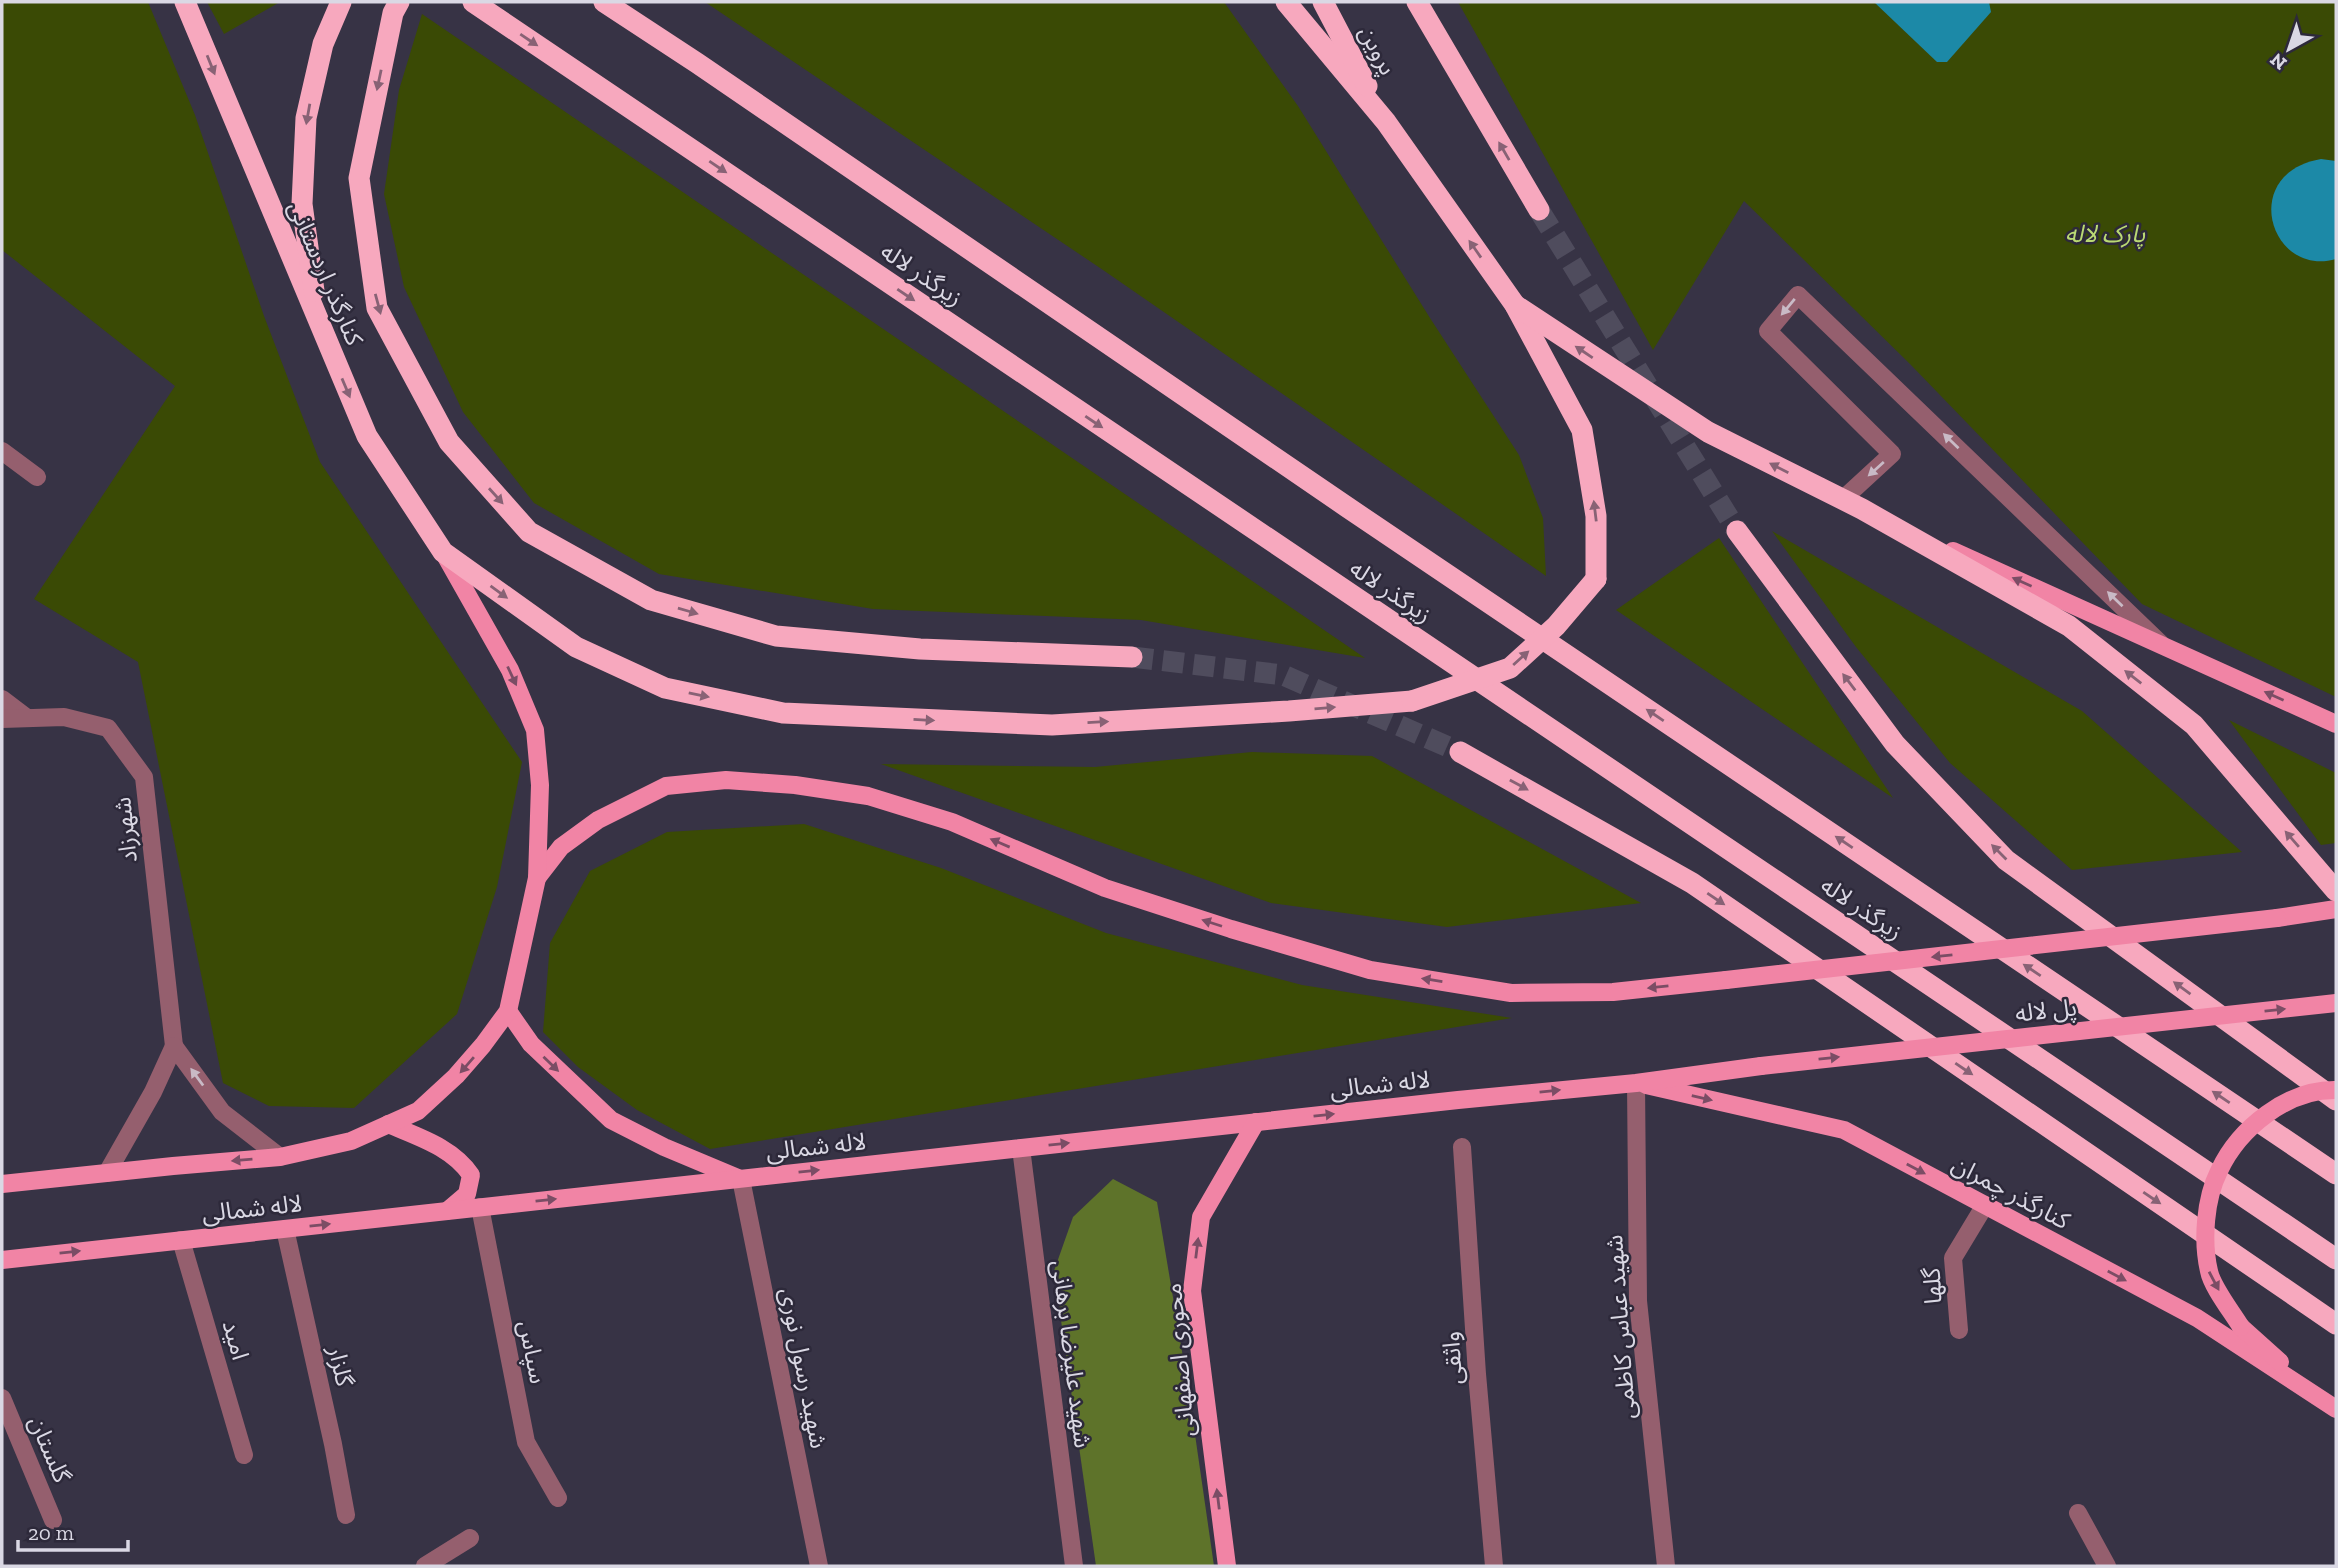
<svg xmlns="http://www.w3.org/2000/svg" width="2338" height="1568" font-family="'Zilla Slab','Noto Sans Arabic',serif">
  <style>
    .green { fill: #3a4a05 }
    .forest { fill: #5e732a }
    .water { fill: #1c89a7 }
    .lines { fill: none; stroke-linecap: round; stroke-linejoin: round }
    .highway-tunnel { stroke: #4f4c5d; stroke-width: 21; stroke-dasharray: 21 10; stroke-linecap: butt }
    .minor { stroke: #955f6e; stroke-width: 18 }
    .major { stroke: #f184a5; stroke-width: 18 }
    .highway { stroke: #f7a8be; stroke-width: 21 }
    .major-bridge { stroke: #f184a5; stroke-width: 18 }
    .highway-bridge { stroke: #f7a8be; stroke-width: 21 }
    .oneway { fill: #886275 }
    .oneway2 { fill: #c9bac6 }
    .oneway3 { fill: #7b4d65 }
    .labels { text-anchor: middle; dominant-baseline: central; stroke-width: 5; stroke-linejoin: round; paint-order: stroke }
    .street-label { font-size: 24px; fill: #dad8e4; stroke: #2d293a }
    .park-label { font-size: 24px; font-style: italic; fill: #bad974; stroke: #2d293a }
  </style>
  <rect width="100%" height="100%" fill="#373345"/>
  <!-- green -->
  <g class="green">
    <path d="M2 2H148L195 115 264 316 320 462 522 762 497 887 457 1014 354 1108 269 1106 223 1083 138 662 34 599 175 386 2 250Z"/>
    <path d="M207 2H280L224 34Z"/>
    <path d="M705 2H1224L1298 106 1430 318 1519 455 1543 518 1546 576 1103 270Z"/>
    <path d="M1458 2H2336V697L2142 604 1910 364 1744 201 1653 350Z"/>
    <path d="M422 14 1365 658 1141 620 873 609 659 574 534 503 463 412 404 287 384 194 399 90Z"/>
    <path d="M1772 531 2082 711 2242 852 2072 870 1950 763 1856 647Z"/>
    <path d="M1719 538 1893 798 1616 610Z"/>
    <path d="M2229 720 2336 773V843L2321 845Z"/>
    <path d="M1252 752 1372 756 1641 903 1447 927 1271 903 881 764 1095 767Z"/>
    <path d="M804 824 941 868 1106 933 1302 985 1512 1018 710 1149 637 1110 578 1067 543 1032 550 943 590 871 667 832Z"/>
  </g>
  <!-- forest -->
  <path class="forest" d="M1113 1179 1157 1202 1189 1393 1214 1566H1096L1054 1271 1073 1217Z"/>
  <!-- water -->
  <g class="water">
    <path d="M1874 2H1989L1991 12 1947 62H1937Z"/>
    <path d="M2321 159 2336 161V259C2270 278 2238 173 2321 159Z"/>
  </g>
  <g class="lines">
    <!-- highway-tunnel -->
    <g class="highway-tunnel">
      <path d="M1539 210 1737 531"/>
      <path d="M1132 657 1283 675 1460 752"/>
    </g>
    <!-- minor -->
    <g class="minor">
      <path d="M2 451 37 477"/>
      <path d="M1842 500 1892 454 1768 331 1798 295 2161 644"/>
      <path d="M2 699 27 718"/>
      <path d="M2 719 64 717 108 728 144 777 174 1046"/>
      <path d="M1636 1083 1638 1301 1666 1566"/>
      <path d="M1462 1147 1477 1374 1494 1566"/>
      <path d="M1021 1148 1074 1566"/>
      <path d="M107 1173 153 1092 174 1046 222 1112 280 1157"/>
      <path d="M741 1179 819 1566"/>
      <path d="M480 1207 526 1442 558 1498"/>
      <path d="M285 1229 333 1444 346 1515"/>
      <path d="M181 1240 244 1455"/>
      <path d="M1959 1330 1953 1258 1985 1205"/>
      <path d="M2 1398 53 1520"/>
      <path d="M2078 1513 2107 1566"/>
      <path d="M425 1566 470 1538"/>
    </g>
    <!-- major -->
    <g class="major">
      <path d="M1953 551 2336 724"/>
      <path d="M537 878 561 847 598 820 666 786 726 780 795 785 868 796 952 822 1105 888 1231 929 1370 970 1511 993 1613 992 1726 980"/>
      <path d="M2277 918 2336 909"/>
      <path d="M508 1011 531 1044 611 1120 664 1147 738 1178"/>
      <path d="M1646 1085 1844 1130 2197 1318 2336 1409"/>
      <path d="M388 1124C418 1137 452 1147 471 1175L467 1194 447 1211"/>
      <path d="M2 1184 173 1166 280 1157 351 1141 418 1111 456 1076 483 1045 508 1011 537 878 540 785 535 730 510 670 445 555"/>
      <path d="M2 1260 1458 1100 1636 1083 1761 1066"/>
      <path d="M2241 1327 2280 1362"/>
      <path d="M1227 1566 1192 1291 1201 1217 1256 1122"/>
    </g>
    <!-- highway -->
    <g class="highway">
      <path d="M185 2 367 436 443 552 576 647 665 688 783 713 1052 725 1289 711 1412 701"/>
      <path d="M399 2 393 13 359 178 377 308 449 442 529 532 651 600 776 636 920 649 1132 657"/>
      <path d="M473 2 2336 1259"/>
      <path d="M604 2 697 63 1347 507 2336 1174"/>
      <path d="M1286 2 1386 122 1515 305 1582 430 1596 516V579"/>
      <path d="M1323 2 1367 86"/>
      <path d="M1417 2 1539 210"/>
      <path d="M314 291 302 204 306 118 323 44 341 2"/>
      <path d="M1515 305 1708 432 1862 509 2069 626 2194 725 2336 891"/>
      <path d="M1737 531 1895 744 2006 860 2336 1100"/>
      <path d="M1460 752 1692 883 2336 1324"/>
    </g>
    <!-- major-bridge -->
    <g class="major-bridge">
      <path d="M1726 980 2277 918"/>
      <path d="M1761 1066 2336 1003"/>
      <path d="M2241 1327C2232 1312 2212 1287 2209 1271 2202 1241 2205 1199 2219 1171 2239 1128 2288 1089 2336 1090"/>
    </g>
    <!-- highway-bridge -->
    <path class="highway-bridge" d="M1412 701 1510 668 1556 626 1596 579"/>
  </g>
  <!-- one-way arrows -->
  <defs><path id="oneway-solid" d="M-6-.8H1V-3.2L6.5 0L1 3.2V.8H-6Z" transform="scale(1.75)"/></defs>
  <g class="oneway">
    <use href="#oneway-solid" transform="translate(529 40) rotate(34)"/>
    <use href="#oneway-solid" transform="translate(211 65) rotate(68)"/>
    <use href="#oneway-solid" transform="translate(379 80) rotate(102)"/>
    <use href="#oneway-solid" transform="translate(308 114) rotate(100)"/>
    <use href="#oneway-solid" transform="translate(1504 151) rotate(-120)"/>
    <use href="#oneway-solid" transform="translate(718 167) rotate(34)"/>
    <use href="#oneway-solid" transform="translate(1475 249) rotate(-125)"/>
    <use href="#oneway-solid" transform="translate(906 295) rotate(34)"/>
    <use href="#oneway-solid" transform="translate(378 304) rotate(75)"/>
    <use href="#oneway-solid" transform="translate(1584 352) rotate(-146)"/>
    <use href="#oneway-solid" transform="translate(346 388) rotate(67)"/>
    <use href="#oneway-solid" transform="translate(1094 422) rotate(34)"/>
    <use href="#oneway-solid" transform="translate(1779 468) rotate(-153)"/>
    <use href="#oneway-solid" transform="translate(496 496) rotate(48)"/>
    <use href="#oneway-solid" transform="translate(1595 511) rotate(-97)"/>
    <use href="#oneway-solid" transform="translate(499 592) rotate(36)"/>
    <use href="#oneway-solid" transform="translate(688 611) rotate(16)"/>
    <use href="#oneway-solid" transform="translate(1521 658) rotate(-42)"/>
    <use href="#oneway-solid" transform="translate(2133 677) rotate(-142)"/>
    <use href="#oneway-solid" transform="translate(1849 682) rotate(-127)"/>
    <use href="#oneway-solid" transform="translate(699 695) rotate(12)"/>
    <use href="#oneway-solid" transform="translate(1325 708) rotate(-5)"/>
    <use href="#oneway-solid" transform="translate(1655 715) rotate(-146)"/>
    <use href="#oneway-solid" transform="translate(924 720) rotate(3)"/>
    <use href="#oneway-solid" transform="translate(1098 722) rotate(-3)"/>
    <use href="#oneway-solid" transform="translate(1519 785) rotate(29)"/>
    <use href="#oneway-solid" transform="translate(2292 839) rotate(-131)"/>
    <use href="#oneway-solid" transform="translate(1844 842) rotate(-146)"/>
    <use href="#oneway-solid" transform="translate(1999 852) rotate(-135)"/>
    <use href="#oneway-solid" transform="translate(1716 899) rotate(34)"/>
    <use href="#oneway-solid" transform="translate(2032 970) rotate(-146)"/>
    <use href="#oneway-solid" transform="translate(2182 988) rotate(-144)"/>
    <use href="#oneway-solid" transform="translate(1964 1069) rotate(34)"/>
    <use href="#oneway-solid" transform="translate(2221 1097) rotate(-146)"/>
    <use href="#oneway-solid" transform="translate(2152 1198) rotate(34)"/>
  </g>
  <g class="oneway2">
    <use href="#oneway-solid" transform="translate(1788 307) rotate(130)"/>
    <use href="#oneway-solid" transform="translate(1951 441) rotate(-136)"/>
    <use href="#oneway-solid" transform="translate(1876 469) rotate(138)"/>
    <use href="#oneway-solid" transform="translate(2115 599) rotate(-136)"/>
    <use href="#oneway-solid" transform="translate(197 1077) rotate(-126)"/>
  </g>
  <g class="oneway3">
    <use href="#oneway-solid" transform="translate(2022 582) rotate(-156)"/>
    <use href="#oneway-solid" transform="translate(512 676) rotate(65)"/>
    <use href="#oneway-solid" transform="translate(2274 696) rotate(-156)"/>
    <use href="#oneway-solid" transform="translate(1000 843) rotate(-157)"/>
    <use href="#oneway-solid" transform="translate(1212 923) rotate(-162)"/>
    <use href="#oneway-solid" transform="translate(1942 956) rotate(174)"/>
    <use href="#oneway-solid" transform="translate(1432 980) rotate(-171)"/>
    <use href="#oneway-solid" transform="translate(1658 987) rotate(174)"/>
    <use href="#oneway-solid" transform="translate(2275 1010) rotate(-6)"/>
    <use href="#oneway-solid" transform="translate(1829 1058) rotate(-6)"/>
    <use href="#oneway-solid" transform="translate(551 1064) rotate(44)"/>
    <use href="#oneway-solid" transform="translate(467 1065) rotate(131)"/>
    <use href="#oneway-solid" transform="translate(1550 1091) rotate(-6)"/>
    <use href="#oneway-solid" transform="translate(1702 1098) rotate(13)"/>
    <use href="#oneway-solid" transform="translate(1324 1115) rotate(-6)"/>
    <use href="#oneway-solid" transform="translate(1059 1144) rotate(-6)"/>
    <use href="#oneway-solid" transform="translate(242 1160) rotate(175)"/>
    <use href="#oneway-solid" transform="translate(1916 1169) rotate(28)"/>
    <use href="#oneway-solid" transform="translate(809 1171) rotate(-6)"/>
    <use href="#oneway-solid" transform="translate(546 1200) rotate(-6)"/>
    <use href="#oneway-solid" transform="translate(320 1225) rotate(-6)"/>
    <use href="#oneway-solid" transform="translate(1197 1248) rotate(-83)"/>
    <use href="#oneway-solid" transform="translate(70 1252) rotate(-6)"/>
    <use href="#oneway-solid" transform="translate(2117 1276) rotate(28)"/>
    <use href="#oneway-solid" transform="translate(2214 1281) rotate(62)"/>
    <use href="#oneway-solid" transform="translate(1218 1499) rotate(-97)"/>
  </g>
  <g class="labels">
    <!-- street labels -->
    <g class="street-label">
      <text transform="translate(1378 50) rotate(62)">پروین</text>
      <text transform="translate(326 273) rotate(67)">کنارگذر اردستانی</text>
      <text transform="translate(922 274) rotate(34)">زیرگذر لاله</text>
      <text transform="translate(1391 591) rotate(34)">زیرگذر لاله</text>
      <text transform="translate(125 830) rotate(-96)">شهرزاد</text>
      <text transform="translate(1862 908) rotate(34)">زیرگذر لاله</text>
      <text transform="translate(2046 1010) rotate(-6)">پل لاله</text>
      <text transform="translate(1380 1084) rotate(-6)">لاله شمالی</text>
      <text transform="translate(816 1146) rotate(-6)">لاله شمالی</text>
      <text transform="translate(2011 1192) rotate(28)">کنارگذر چمران</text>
      <text transform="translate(252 1208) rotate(-6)">لاله شمالی</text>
      <text transform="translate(1932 1286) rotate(-93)">گلها</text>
      <text transform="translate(1620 1327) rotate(-94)">شهید عباس کاظمی</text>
      <text transform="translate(236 1340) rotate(74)">امید</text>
      <text transform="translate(533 1352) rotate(79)">سپاس</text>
      <text transform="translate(1072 1354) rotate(83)">شهید علیرضا برهانی</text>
      <text transform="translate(1452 1358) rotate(-94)">واثقی</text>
      <text transform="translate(1179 1360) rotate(-95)">محوری اصفهانی</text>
      <text transform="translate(341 1366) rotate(77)">گلزار</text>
      <text transform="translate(804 1368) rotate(79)">شهید رسول نوری</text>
      <text transform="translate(50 1449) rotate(67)">گلستان</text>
    </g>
    <!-- park labels -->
    <g class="park-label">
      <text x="2105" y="233">پارک لاله</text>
    </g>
  </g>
  <!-- border -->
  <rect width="2338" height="1568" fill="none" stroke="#dad8e4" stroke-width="7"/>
  <!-- north arrow -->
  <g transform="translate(2289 49) rotate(220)" stroke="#2d293a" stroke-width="5" paint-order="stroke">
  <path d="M0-5L12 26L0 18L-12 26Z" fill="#dad8e4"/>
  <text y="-10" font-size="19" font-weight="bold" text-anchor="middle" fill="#dad8e4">N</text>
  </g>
  <!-- scale -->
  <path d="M18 1540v10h110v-10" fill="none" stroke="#dad8e4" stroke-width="3.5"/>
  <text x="28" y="1540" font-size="21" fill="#dad8e4" stroke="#2d293a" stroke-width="5" paint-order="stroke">20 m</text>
</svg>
